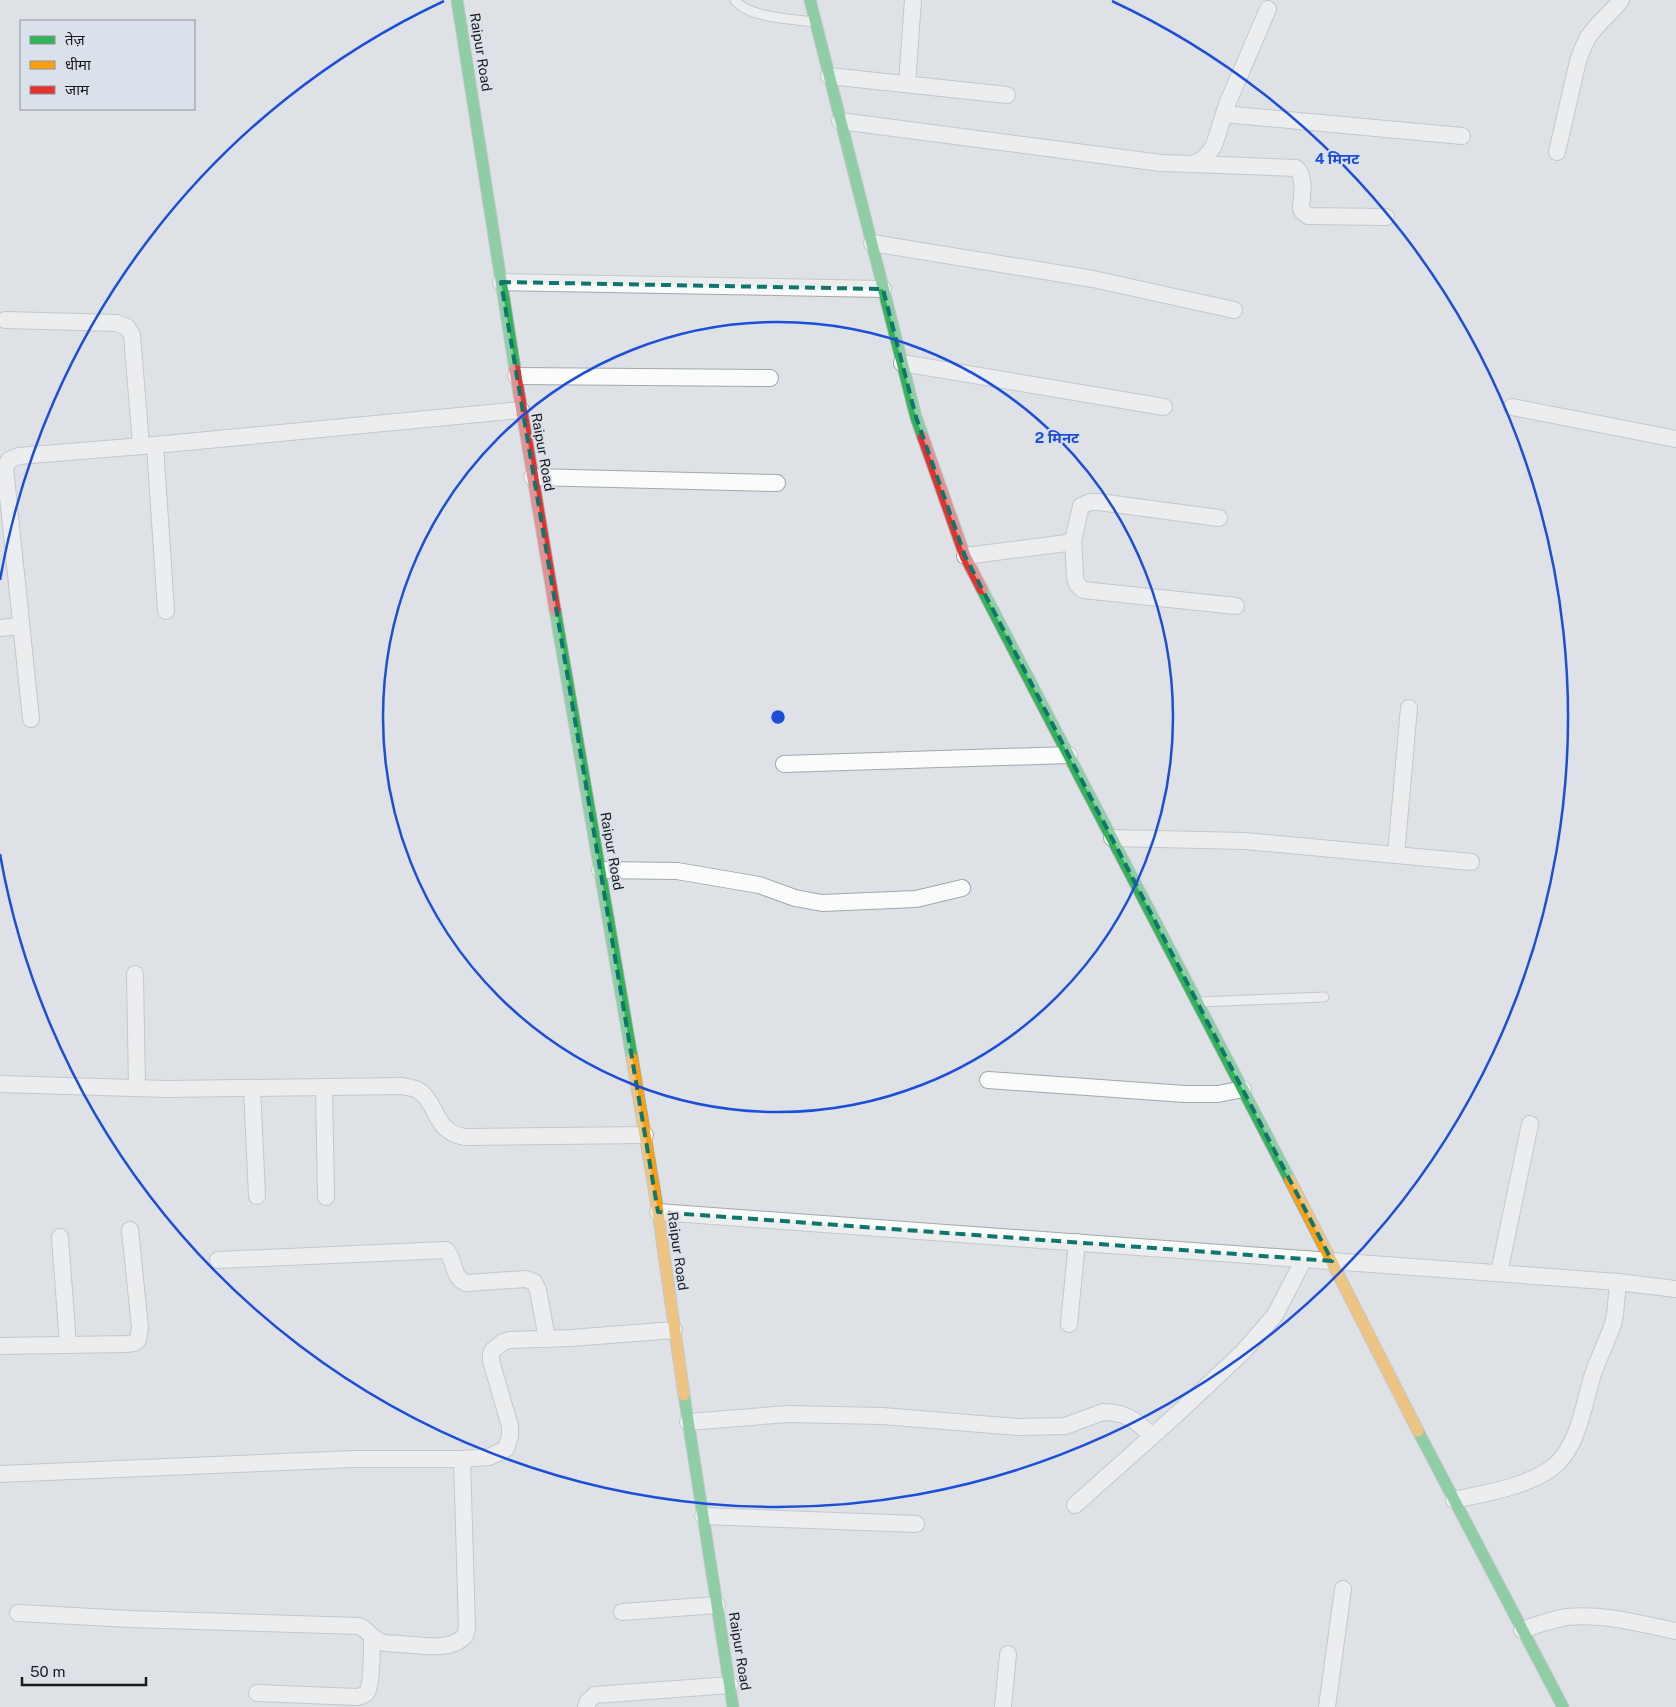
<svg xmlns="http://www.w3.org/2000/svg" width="1676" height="1707" font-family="'Public Sans','Noto Sans Devanagari',sans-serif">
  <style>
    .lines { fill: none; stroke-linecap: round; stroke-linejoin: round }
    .lane-casing { stroke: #a4a7aa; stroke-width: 11 }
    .street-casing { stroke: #a4a7aa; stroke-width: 18 }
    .fast-casing { stroke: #a4a7aa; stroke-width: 13 }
    .slow-casing { stroke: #a4a7aa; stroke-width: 13 }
    .jam-casing { stroke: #a4a7aa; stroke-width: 13 }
    .lane { stroke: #fafbfb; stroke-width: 9 }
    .street { stroke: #fafbfb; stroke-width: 16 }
    .fast { stroke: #30b455; stroke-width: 11 }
    .slow { stroke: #ff9f0a; stroke-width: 11 }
    .jam { stroke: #e5322d; stroke-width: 11 }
    .marked { fill: none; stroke: #0f766e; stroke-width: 4; stroke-dasharray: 10 6; stroke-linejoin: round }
    .ring { fill: none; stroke: #1d4ed8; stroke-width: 2.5 }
    .labels { text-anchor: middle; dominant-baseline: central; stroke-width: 4; stroke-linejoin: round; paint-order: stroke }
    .street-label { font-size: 14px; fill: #181a1d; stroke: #dbe1ea }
    .centre { fill: #1d4ed8; stroke: #dbe1ea; stroke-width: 2.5 }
    .ring-label { font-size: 15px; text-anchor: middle; font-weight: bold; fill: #1d4ed8; stroke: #dbe1ea; stroke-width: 4; stroke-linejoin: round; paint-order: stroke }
  </style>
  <rect width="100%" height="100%" fill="#dee2e6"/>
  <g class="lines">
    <!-- lane casing -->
    <g class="lane-casing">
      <g id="lane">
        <path d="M735 0C748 18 793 19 814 22"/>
        <path d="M1201 1002 1324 997"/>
      </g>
    </g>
    <!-- street casing -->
    <g class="street-casing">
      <g id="street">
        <path d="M829 76 1007 95"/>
        <path d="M907 84 913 0"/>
        <path d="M1224 114 1462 136"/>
        <path d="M840 121 1161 163 1192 164 1202 160 1209 153 1214 145 1228 102 1268 9"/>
        <path d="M1557 152 1578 61C1581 53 1584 43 1589 36 1598 23 1611 13 1621 0"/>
        <path d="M1192 164 1296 168C1306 176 1302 195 1301 207L1302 211 1308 216 1386 217"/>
        <path d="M872 243 1093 279 1234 310"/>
        <path d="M501 282 883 289"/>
        <path d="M5 320 117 323 127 327 132 335 141 445"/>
        <path d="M902 363 1164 407"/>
        <path d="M516 376 770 378"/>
        <path d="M1512 407 1676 439"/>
        <path d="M155 445 166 611"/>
        <path d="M532 477 777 483"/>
        <path d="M1073 538 1075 578 1077 584 1083 590 1236 606"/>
        <path d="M965 556 1067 543 1072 540 1074 536 1081 506 1090 502H1099L1219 518"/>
        <path d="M0 628 21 626"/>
        <path d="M31 719 5 468 9 460 19 456 155 445 521 410"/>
        <path d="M784 764 1069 755"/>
        <path d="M1112 838 1245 841 1471 862"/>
        <path d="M1396 855 1409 708"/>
        <path d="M600 870 677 871 759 885 795 898 822 903 916 899 962 888"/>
        <path d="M135 974 137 1088"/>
        <path d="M988 1080 1185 1094H1218L1243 1089"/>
        <path d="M0 1084 167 1089 402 1086C407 1087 414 1088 418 1090 439 1104 433 1132 465 1137L645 1135"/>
        <path d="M324 1087 326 1197"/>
        <path d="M252 1088 257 1196"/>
        <path d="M658 1212 1618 1282 1676 1289"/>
        <path d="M60 1237 68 1345"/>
        <path d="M218 1260 446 1250C456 1260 451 1277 466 1283L526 1279 534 1282 538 1290 547 1339"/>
        <path d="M1499 1273 1530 1124"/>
        <path d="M1069 1324 1077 1242"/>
        <path d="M0 1346 127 1344 134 1343 138 1340 140 1328 130 1230"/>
        <path d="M688 1422 788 1414 882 1416 1019 1427 1065 1426 1103 1412C1127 1412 1136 1421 1152 1436"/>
        <path d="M0 1474 354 1459H462L489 1457 506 1449 510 1436V1426L491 1361V1354L493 1350 503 1342 509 1340 571 1338 674 1330"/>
        <path d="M1454 1500C1486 1493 1521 1488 1549 1470 1579 1450 1583 1405 1593 1374 1599 1357 1607 1341 1613 1324L1615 1315 1618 1282"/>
        <path d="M1075 1505 1177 1414 1243 1352 1275 1315 1304 1259"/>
        <path d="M703 1516 916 1524"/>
        <path d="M622 1612 717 1605"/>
        <path d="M18 1613 130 1619 359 1626C367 1629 372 1639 381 1642 387 1644 394 1643 400 1644 420 1645 450 1652 465 1636L467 1628 462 1459"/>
        <path d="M1522 1630C1537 1625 1552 1619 1567 1617 1604 1613 1640 1624 1676 1631"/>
        <path d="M257 1693 357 1697C361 1696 365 1696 367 1692 372 1685 372 1647 372 1637"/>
        <path d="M586 1707 588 1701 595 1695 730 1685"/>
        <path d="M1003 1707 1008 1654"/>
        <path d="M1327 1707 1343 1589"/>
      </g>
    </g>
    <!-- fast casing -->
    <g class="fast-casing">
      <g id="fast">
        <path d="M457 0 515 370"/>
        <path d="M810 0 916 417 923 437"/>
        <path d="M982 589 1290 1180"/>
        <path d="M555 610 632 1058"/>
        <path d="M684 1395 733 1707"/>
        <path d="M1418 1431 1563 1707"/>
      </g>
    </g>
    <!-- slow casing -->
    <g class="slow-casing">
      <g id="slow">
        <path d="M632 1058 658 1212 684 1395"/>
        <path d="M1290 1180 1418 1431"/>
      </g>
    </g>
    <!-- jam casing -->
    <g class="jam-casing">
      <g id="jam">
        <path d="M515 370 555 610"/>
        <path d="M923 437 965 556 982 589"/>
      </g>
    </g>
    <!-- lane -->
    <use href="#lane" class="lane"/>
    <!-- street -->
    <use href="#street" class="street"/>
    <!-- fast -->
    <use href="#fast" class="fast"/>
    <!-- slow -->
    <use href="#slow" class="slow"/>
    <!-- jam -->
    <use href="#jam" class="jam"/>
  </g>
  <!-- marked area -->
  <path d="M0 0H1676V1707H0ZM501 282 883 289 916 417 965 556 1332 1261 658 1212Z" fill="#dee2e6" fill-opacity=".55" fill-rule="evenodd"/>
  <path class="marked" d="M501 282 883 289 916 417 965 556 1332 1261 658 1212Z"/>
  <!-- distance rings -->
  <g class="ring">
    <circle cx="778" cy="717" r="395"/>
    <path d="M0 580A790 790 0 0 1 444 1M1112 1A790 790 0 1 1 0 854"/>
  </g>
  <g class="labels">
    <!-- street labels -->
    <g class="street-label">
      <text transform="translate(481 52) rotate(81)">Raipur Road</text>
      <text transform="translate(543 452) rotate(80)">Raipur Road</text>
      <text transform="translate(612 851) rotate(80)">Raipur Road</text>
      <text transform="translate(678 1251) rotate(82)">Raipur Road</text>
      <text transform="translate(740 1651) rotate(81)">Raipur Road</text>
    </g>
  </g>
  <circle cx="778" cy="717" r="8" class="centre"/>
  <g class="ring-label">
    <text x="1337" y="164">4 मिनट</text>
    <text x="1057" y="443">2 मिनट</text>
  </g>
  <!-- legend -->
  <rect x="20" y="20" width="175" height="90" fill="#dbe1ea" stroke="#8d9198"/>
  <rect x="30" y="36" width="25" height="8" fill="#30b455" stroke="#8d9198"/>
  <text x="65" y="45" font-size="15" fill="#181a1d">तेज़</text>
  <rect x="30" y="61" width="25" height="8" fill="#ff9f0a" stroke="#8d9198"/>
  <text x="65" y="70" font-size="15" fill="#181a1d">धीमा</text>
  <rect x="30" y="86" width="25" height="8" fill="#e5322d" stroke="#8d9198"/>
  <text x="65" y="95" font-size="15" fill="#181a1d">जाम</text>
  <!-- scale -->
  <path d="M22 1677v8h124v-8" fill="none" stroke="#181a1d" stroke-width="2.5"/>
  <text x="30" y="1677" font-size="15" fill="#181a1d" stroke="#dbe1ea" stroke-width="4" paint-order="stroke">50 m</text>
</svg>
